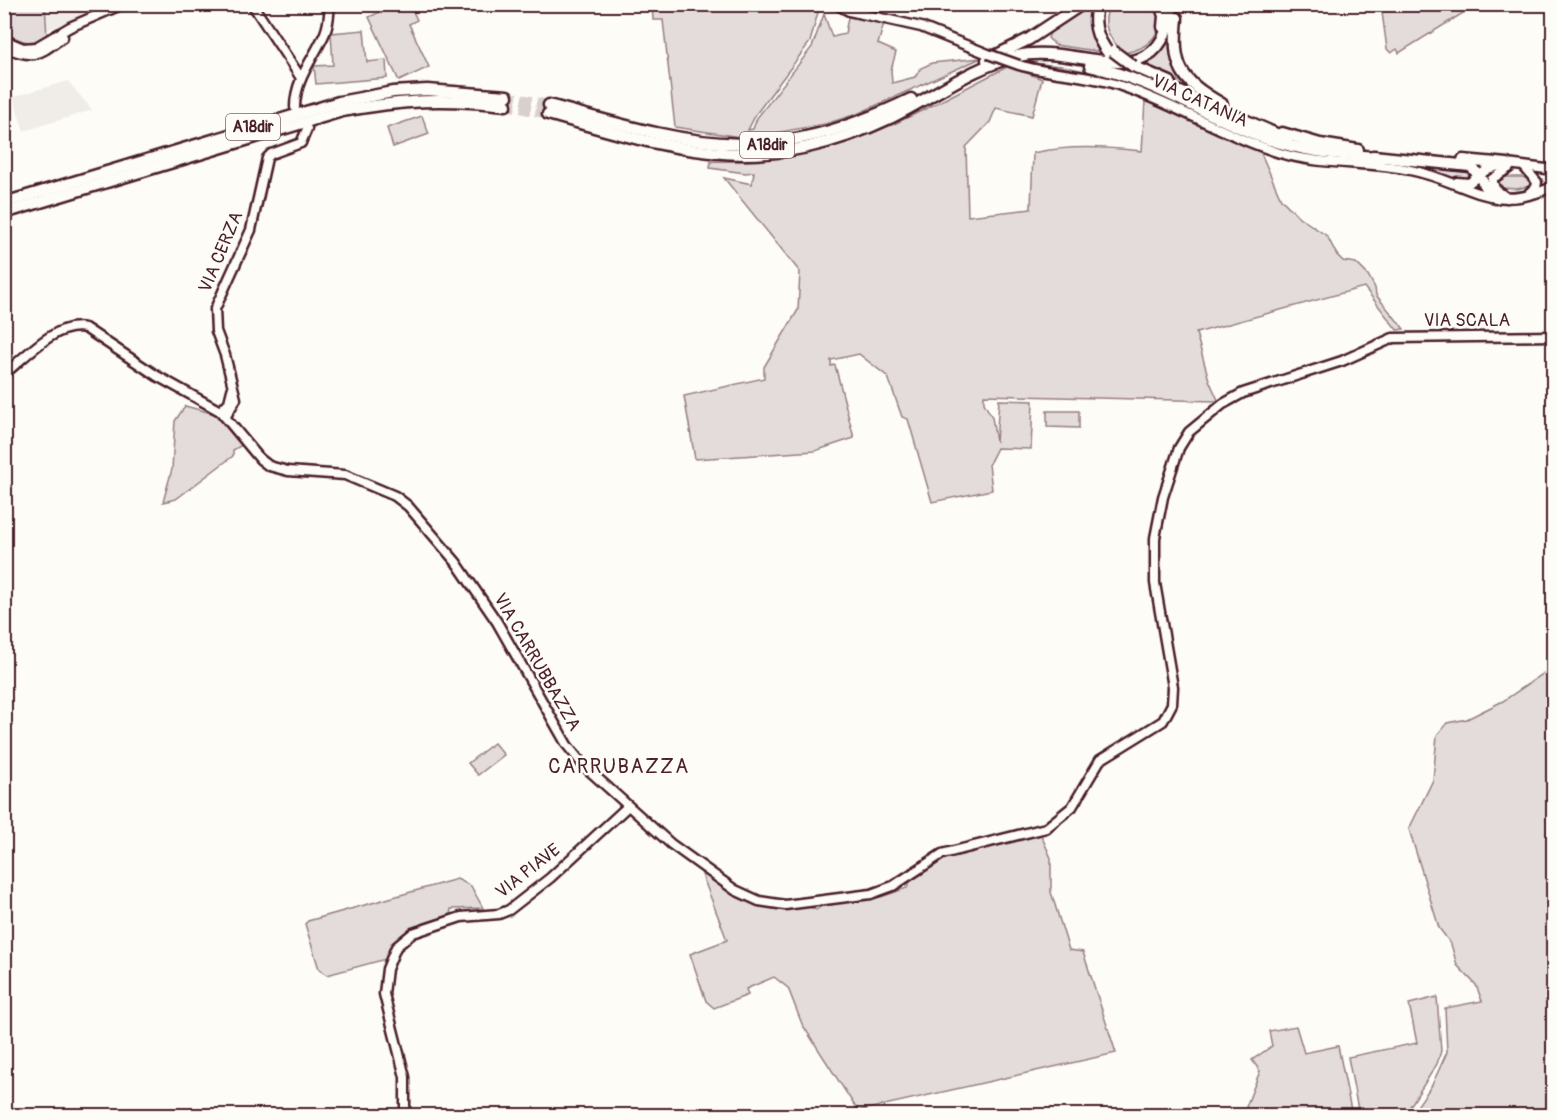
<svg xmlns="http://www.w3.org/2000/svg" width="1558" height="1120" font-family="Pangolin,sans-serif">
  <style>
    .built { fill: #f0ece8 }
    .green { fill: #e3dcda; stroke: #967e82; stroke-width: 1.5 }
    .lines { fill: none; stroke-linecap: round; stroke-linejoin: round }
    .highway-tunnel { stroke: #d9d0ce; stroke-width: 10; stroke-dasharray: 10 5; stroke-linecap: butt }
    .secondary-casing { stroke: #4a1f2b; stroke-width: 13 }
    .highway-casing { stroke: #4a1f2b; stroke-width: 15 }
    .secondary { stroke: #fdfcf7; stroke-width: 8 }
    .highway { stroke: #fdfcf7; stroke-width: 10 }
    .secondary-bridge-casing { stroke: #4a1f2b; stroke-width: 13; stroke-linecap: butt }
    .highway-bridge-casing { stroke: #4a1f2b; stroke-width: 15; stroke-linecap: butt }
    .secondary-bridge { stroke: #fdfcf7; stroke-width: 8 }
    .highway-bridge { stroke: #fdfcf7; stroke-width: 10 }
    .labels { text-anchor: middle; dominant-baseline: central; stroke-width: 5; stroke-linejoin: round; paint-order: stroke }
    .shield { fill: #fdfcf7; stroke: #806168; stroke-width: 1.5 }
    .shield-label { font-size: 16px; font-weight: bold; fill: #4a1f2b }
    .street-label { font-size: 18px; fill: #4a1f2b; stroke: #fdfcf7 }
    .neighbourhood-label { font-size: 20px; letter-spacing: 1.5px; fill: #4a1f2b; stroke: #fdfcf7 }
  </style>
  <rect width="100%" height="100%" fill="#fdfcf7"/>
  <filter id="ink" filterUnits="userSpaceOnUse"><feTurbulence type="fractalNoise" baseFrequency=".0167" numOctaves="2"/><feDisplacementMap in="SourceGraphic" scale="12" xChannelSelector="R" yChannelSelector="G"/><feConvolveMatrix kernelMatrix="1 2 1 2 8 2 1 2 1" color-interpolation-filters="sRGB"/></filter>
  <g filter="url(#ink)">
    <!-- built -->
    <g class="built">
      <path d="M45 5H101L99 9 92 12 86 8 81 9V16L47 30Z"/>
      <path d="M68 81 92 110 24 131 13 97Z"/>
    </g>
    <!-- green -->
    <g class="green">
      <path d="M1111 4 1156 5C1167 31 1150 49 1124 53 1109 39 1099 23 1111 4Z"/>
      <path d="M5 5H45L47 37C30 46 21 41 5 33Z"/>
      <path d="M395 5H410L417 20 409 24 429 67 399 81 369 17Z"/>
      <path d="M652 5H820L810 42 756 114 748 130 753 129 757 118 812 47 824 14 832 37 845 34 848 17 884 23 878 44 896 52 891 70 892 83 915 77 921 68 932 63 981 58 857 114 825 124 747 138 675 127 663 20H653Z"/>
      <path d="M1089 5H1095L1103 52 1055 45 1048 38 1051 30Z"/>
      <path d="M1381 5V4L1476 5 1399 53 1397 49 1391 53 1387 49Z"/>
      <path d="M1174 28 1187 85 1140 63C1158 58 1168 45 1174 28Z"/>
      <path d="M364 30 367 62 386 60 387 78 316 84 314 66 333 65 331 33Z"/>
      <path d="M1029 63 1061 66 1118 78 1260 139 1466 170 1470 178 1463 182 1410 166 1332 161 1292 153 1261 143 1139 89Z"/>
      <path d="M1009 66 1042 79 1032 116 996 108 990 122 966 147 968 216 1031 209 1033 153C1069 145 1105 147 1142 151L1145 101 1260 151 1281 199 1299 217 1327 236 1337 255 1343 261 1356 263 1368 275 1375 288 1376 295 1404 329 1397 330 1364 287 1196 333 1209 380 1218 400 1216 401 984 395V403L992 417 996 442 999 400 1033 401 1031 449 997 448 989 464 992 490 932 502 908 419 902 417 888 377 859 354 831 360V366L835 365 854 438 815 451 695 459 684 396 764 378V367L798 310 800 272 724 178 752 184 754 172 745 173 710 168 711 161C836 166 903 119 1009 66Z"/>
      <path d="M422 116 429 134 393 147 387 128Z"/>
      <path d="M1504 177H1523L1530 181V186L1517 189 1503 188 1499 182Z"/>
      <path d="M185 406 219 415 242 445 233 450V456L176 499 163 502 172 469 175 421Z"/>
      <path d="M1047 411H1079V428L1047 427Z"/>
      <path d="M1553 667V1115H1411L1432 1085 1447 1052 1445 1008 1482 1001 1476 985 1457 965 1451 944 1439 928 1409 829 1433 780 1437 735 1447 723 1467 719 1503 701Z"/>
      <path d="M494 743 504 755 478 775 468 763Z"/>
      <path d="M1041 835 1051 858V892L1069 950 1083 952 1116 1053 858 1111 802 1024 788 988 774 977 746 989 748 995 714 1008 706 1001 690 954 727 940 701 872C745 904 755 910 810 907L816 910 822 906 881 897 907 888C912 872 931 862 946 857Z"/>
      <path d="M457 879 471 886 483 908 451 909 450 915C420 925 398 926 386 959L327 975 319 969 305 924 308 921Z"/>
      <path d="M1437 997 1441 1051 1437 1064 1409 1108 1398 1115H1359L1348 1057 1417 1043 1409 1004Z"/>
      <path d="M1296 1026 1304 1053 1338 1046 1352 1115H1251L1246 1107 1260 1071 1252 1060 1272 1046 1269 1031Z"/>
    </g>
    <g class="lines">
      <!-- highway-tunnel -->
      <g class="highway-tunnel">
        <path d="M507 96 549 105"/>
        <path d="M506 105 548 114"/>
      </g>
      <!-- secondary casing -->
      <g class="secondary-casing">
        <g id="secondary">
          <path d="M252 4 301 78"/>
          <path d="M836 4 849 11 921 27 988 54"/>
          <path d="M4 40 23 48 36 47 70 27 123 4"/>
          <path d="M4 47C35 60 38 55 63 37"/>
          <path d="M1019 65C1052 75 1088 74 1121 86 1175 104 1225 136 1280 153 1323 166 1367 161 1410 170 1467 181 1491 216 1554 186"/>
          <path d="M295 107C295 79 314 58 325 33 329 24 329 14 330 4"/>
          <path d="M1525 168 1537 182 1536 188 1530 192"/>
          <path d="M1457 182 1469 183 1488 169 1507 164 1554 170"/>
          <path d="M1507 198 1495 189 1492 179 1509 168"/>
          <path d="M4 374C26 357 55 322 85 328L157 376 220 411 260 459 269 466 288 471 345 475 395 496 408 506 456 562 497 622 567 745 584 766 671 844 735 890 759 901 785 905 871 894 893 886 942 854 1046 828 1072 807 1100 760 1163 721 1172 704 1173 687 1155 583V538L1163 497 1179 448 1189 432 1223 404 1243 393 1342 361 1393 338 1554 336"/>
          <path d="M220 411 229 402 232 390"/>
          <path d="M226 416 236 399 225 355 216 331 215 309 251 230 267 158 271 154 301 143 307 129"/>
          <path d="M405 1116V1077L384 994 387 969 396 947 413 933 461 917 499 914 509 910 550 878 627 807"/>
        </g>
      </g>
      <!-- highway casing -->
      <g class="highway-casing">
        <g id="highway">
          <path d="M1098 4C1091 23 1097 39 1109 54"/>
          <path d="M1160 4 1164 16 1163 27"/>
          <path d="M1177 18C1172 67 1180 80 1222 104"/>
          <path d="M987 60 1029 39 1082 4"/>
          <path d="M1090 66C1150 79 1203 114 1259 136 1298 151 1339 155 1380 157"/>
          <path d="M1133 66 1170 82"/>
          <path d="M1162 84 1288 139"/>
          <path d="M549 105C698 146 765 169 911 99"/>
          <path d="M548 114C680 151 760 180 892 117 933 97 973 66 1018 56 1078 42 1162 103 1172 4"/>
          <path d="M1282 133 1320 144 1358 150"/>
          <path d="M1373 156 1470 166C1482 175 1484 189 1496 198"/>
          <path d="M1463 160 1507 164"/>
          <path d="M4 203 339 102 393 92 427 90 507 96"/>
          <path d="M4 213 342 111C404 100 443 98 506 105"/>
        </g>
      </g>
      <!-- secondary -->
      <use href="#secondary" class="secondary"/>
      <!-- highway -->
      <use href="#highway" class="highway"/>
      <!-- secondary-bridge casing -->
      <g class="secondary-bridge-casing">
        <path id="secondary-bridge" d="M988 54 1019 65"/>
      </g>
      <!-- highway-bridge casing -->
      <g class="highway-bridge-casing">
        <path id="highway-bridge" d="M1113 51 1133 66"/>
      </g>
      <!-- secondary-bridge -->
      <use href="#secondary-bridge" class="secondary-bridge"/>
      <!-- highway-bridge -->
      <use href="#highway-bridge" class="highway-bridge"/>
    </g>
  </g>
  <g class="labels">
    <!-- shield labels -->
    <g class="shield">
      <rect x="226" y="114" width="54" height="26" rx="4.5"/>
      <rect x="740" y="132" width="54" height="26" rx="4.5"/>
    </g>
    <g class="shield-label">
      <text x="253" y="127">A18dir</text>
      <text x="767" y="145">A18dir</text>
    </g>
    <!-- street labels -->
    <g class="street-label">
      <text transform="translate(1200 101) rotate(24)">VIA CATANIA</text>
      <text transform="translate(221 252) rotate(-67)">VIA CERZA</text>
      <text x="1467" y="320">VIA SCALA</text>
      <text transform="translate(537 662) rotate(60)">VIA CARRUBBAZZA</text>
      <text transform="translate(528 871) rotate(-38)">VIA PIAVE</text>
    </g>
    <!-- neighbourhood labels -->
    <g class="neighbourhood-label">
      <text x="619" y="766">CARRUBAZZA</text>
    </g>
  </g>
  <!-- margin -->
  <rect width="1558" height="1120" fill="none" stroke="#fdfcf7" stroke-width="24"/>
  <rect x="12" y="12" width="1534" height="1096" fill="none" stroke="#4a1f2b" stroke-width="2" filter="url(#ink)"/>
</svg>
